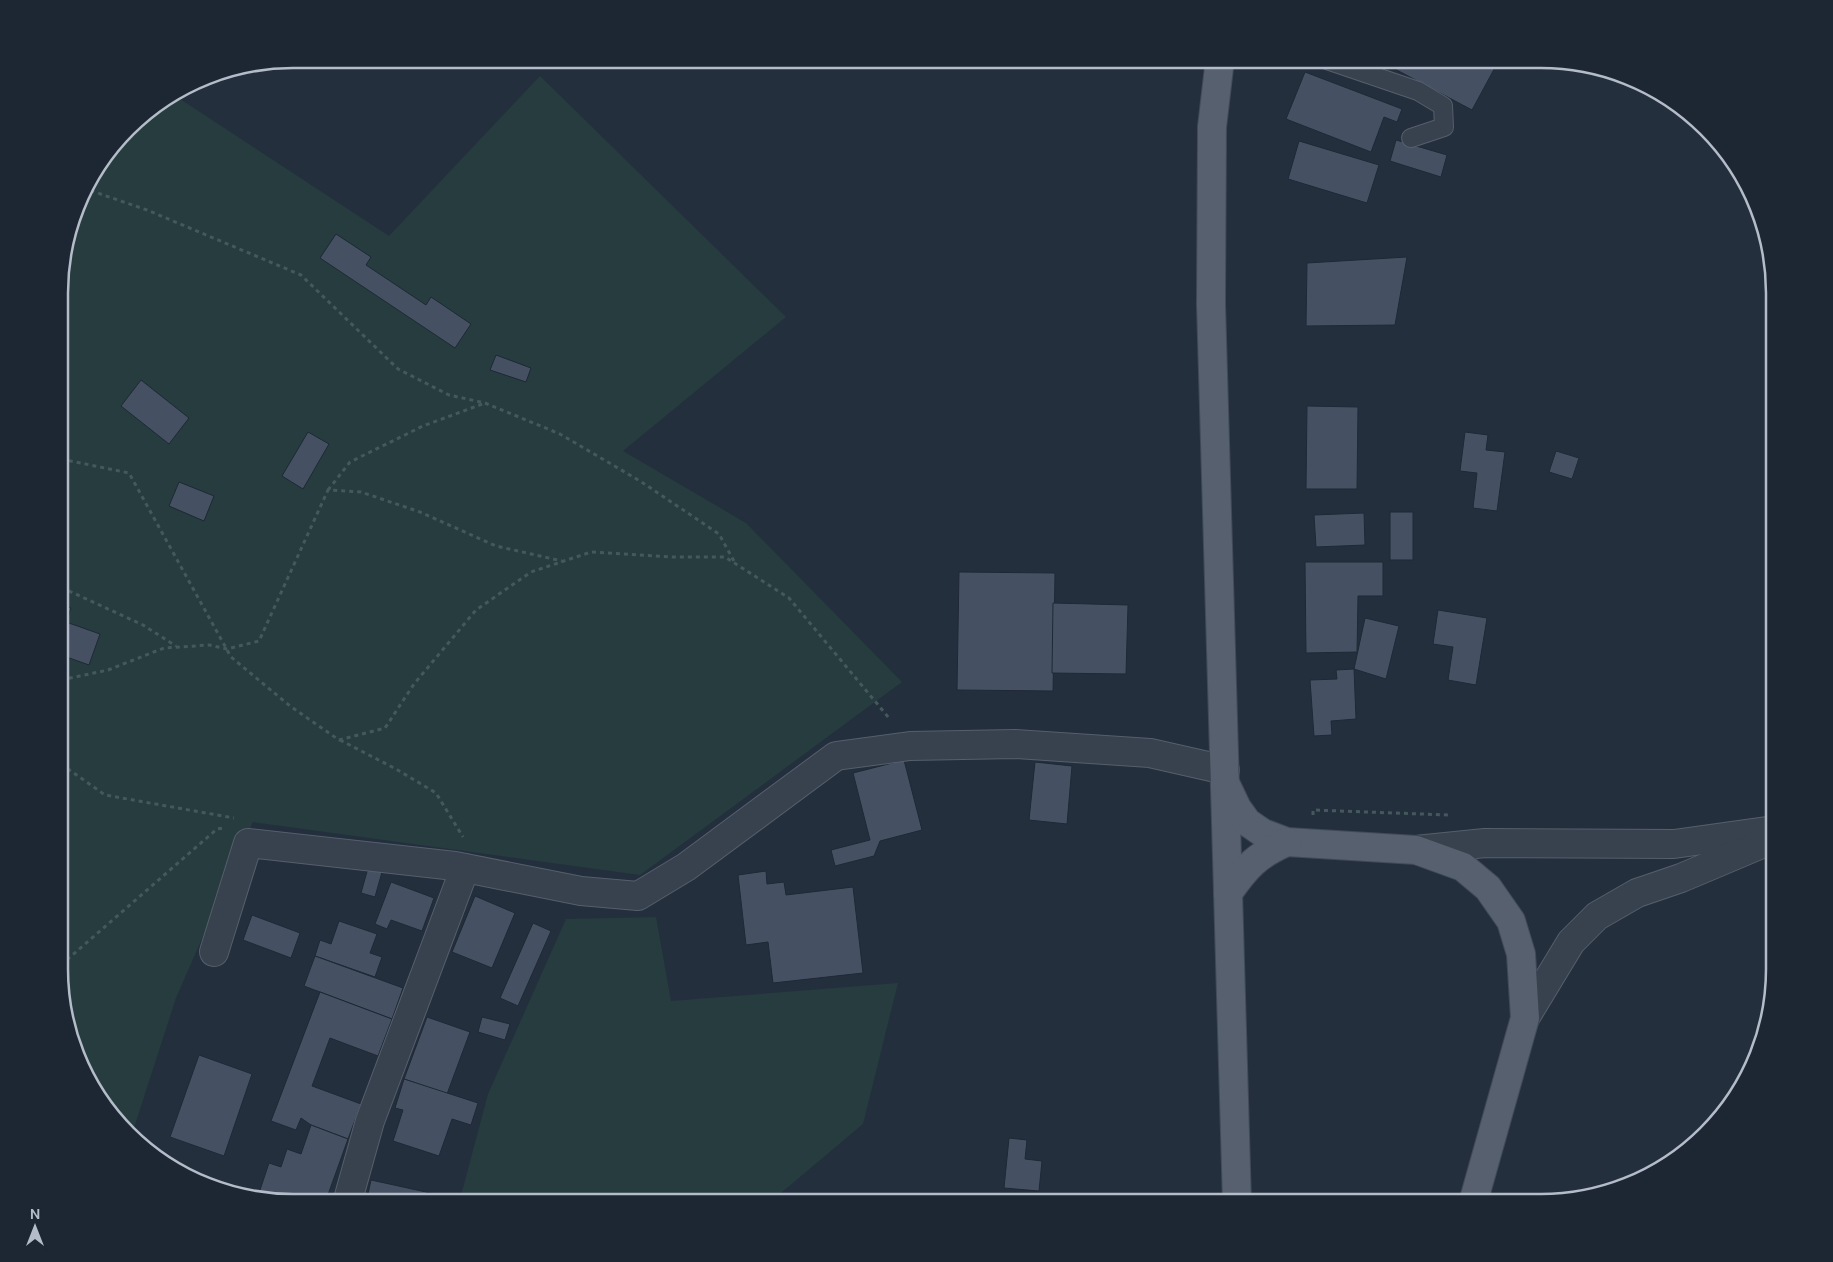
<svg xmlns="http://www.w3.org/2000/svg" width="1833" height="1262" font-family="'DM Sans',sans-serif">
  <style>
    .green { fill: #263c3f }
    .building { fill: #455162; stroke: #1f2835 }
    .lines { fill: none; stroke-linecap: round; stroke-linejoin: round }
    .lane-casing { stroke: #565f6c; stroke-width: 20 }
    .street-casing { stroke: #565f6c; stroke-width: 30 }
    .primary-casing { stroke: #414a57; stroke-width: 30 }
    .path { stroke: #44595c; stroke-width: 3; stroke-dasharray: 4 4; stroke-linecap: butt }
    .lane { stroke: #38414e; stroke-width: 18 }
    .street { stroke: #38414e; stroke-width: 28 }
    .primary { stroke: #56606e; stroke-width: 28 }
    .rim { fill: none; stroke: #b4bcc9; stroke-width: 2.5 }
  </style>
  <rect width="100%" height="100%" fill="#242f3e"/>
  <!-- green -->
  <g class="green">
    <path d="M540 76 786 317 623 451 746 523 902 682 640 875 253 822 176 998 132 1134 90 1086 61 999V263L83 189 138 117 174 95 389 236Z"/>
    <path d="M656 917 671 1001 898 983 863 1124 769 1203H459L488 1094 566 919Z"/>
  </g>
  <!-- building -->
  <g class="building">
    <path d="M1493 59 1498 62 1472 110 1378 60Z"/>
    <path d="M1305 72 1402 109 1397 122 1384 117 1371 152 1286 119Z"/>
    <path d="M1396 140 1447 155 1441 177 1390 161Z"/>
    <path d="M1299 141 1379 165 1367 203 1288 179Z"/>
    <path d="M336 234 371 257 366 265 426 305 431 297 471 324 455 348 320 258Z"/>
    <path d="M1407 257 1395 325 1306 326 1307 263Z"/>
    <path d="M496 355 531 368 526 382 490 370Z"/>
    <path d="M141 380 189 418 169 444 121 406Z"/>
    <path d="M1307 406 1358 407 1357 489H1306Z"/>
    <path d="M308 432 329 444 303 489 282 476Z"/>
    <path d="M1465 432 1488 435 1486 450 1505 452 1497 511 1473 508 1477 473 1460 471Z"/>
    <path d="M1556 451 1579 458 1572 479 1549 472Z"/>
    <path d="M179 482 214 496 204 521 169 506Z"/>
    <rect x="1390" y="512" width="23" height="48"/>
    <path d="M1364 513 1365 545 1316 547 1314 515Z"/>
    <path d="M1305 562H1383V596H1358L1357 652 1306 653Z"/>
    <path d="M959 572 1055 573 1053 691 957 690Z"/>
    <path d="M1053 603 1128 605 1126 674 1052 673Z"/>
    <path d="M61 604 71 608 66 622 100 634 89 665 61 655Z"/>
    <path d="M1438 610 1487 618 1476 685 1448 680 1453 647 1433 644Z"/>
    <path d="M1365 618 1399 626 1386 679 1354 669Z"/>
    <path d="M1354 669 1356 719 1331 721 1332 735 1314 736 1310 680 1337 679 1336 670Z"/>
    <path d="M904 760 922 830 880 841 874 856 835 866 831 850 870 840 853 773Z"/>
    <path d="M1035 762 1072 766 1067 824 1029 820Z"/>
    <path d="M368 868 382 872 375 897 361 893Z"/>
    <path d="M766 871 767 884 784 882 786 895 853 887 863 973 773 983 768 942 746 945 738 875Z"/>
    <path d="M391 882 434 898 422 931 391 920 387 929 375 924Z"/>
    <path d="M475 896 515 913 492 968 452 952Z"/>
    <path d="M252 915 300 933 291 958 243 940Z"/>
    <path d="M339 921 377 934 370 953 382 957 375 977 315 956 320 940 331 944Z"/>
    <path d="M533 923 551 931 518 1006 500 998Z"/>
    <path d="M315 956 403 988 392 1019 304 986Z"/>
    <path d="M320 992 392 1019 378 1056 330 1038 312 1086 361 1104 348 1139 311 1125 301 1118 296 1130 271 1121Z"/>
    <path d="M427 1017 470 1032 447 1094 404 1079Z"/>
    <path d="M482 1017 510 1024 505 1040 478 1032Z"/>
    <path d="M199 1055 252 1074 224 1156 170 1137Z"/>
    <path d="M404 1079 478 1103 471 1125 452 1119 439 1156 393 1141 403 1110 395 1108Z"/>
    <path d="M311 1125 348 1139 325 1203H278L257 1199 269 1163 281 1167 287 1149 301 1154Z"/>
    <path d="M1009 1138 1027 1140 1025 1159 1042 1161 1039 1191 1004 1188Z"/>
    <path d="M371 1180 435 1194 433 1203H366Z"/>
  </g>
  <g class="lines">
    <!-- lane casing -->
    <g class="lane-casing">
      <path id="lane" d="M1324 59 1418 91 1443 106 1444 127 1411 138"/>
    </g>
    <!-- street casing -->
    <g class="street-casing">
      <g id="street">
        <path d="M1416 850 1485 843 1674 844 1774 830"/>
        <path d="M214 952 248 843 455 866 581 891 638 896 686 867 836 756 910 746 1015 744 1150 753 1225 770"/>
        <path d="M1525 1018 1571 942 1597 916 1637 893 1681 878 1771 840"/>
        <path d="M347 1203 370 1121 465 868"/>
      </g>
    </g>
    <!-- primary casing -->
    <g class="primary-casing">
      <g id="primary">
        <path d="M1220 59 1212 127 1211 304 1237 1203"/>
        <path d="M1227 787 1237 808 1247 822 1263 833 1287 842 1416 850 1463 867 1488 888 1511 921 1521 954 1525 1018 1473 1203"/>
        <path d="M1228 893C1247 866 1257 855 1287 842"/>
      </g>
    </g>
    <!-- path -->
    <g class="path">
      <path d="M83 188 147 210 301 275 398 369 449 395 485 403 560 434 640 481 719 534 735 563"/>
      <path d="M61 459 129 473 231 657 290 706 339 740 385 728 414 684 476 610 531 572 591 552 672 557H725L789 598 889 718"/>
      <path d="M328 490 350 462 423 426 485 403"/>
      <path d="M61 589 69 591 143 625 176 646"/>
      <path d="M61 680 108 670 164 648 209 645 227 649 259 641 328 490 361 492 420 512 496 546 562 561"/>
      <path d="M340 740 396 769 436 793 463 837"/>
      <path d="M61 764 105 795 234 818"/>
      <path d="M1313 815V810L1448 815"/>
      <path d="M61 965 217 829 223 828"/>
    </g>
    <!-- lane -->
    <use href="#lane" class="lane"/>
    <!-- street -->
    <use href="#street" class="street"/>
    <!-- primary -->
    <use href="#primary" class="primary"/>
  </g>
  <!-- crop -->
  <path d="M0 0H1833V1262H0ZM293 68H1541A225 225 0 0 1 1766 293V969A225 225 0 0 1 1541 1194H293A225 225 0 0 1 68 969V293A225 225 0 0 1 293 68Z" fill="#1d2633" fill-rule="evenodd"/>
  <path class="rim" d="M293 68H1541A225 225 0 0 1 1766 293V969A225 225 0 0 1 1541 1194H293A225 225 0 0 1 68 969V293A225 225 0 0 1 293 68Z"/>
  <!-- north arrow -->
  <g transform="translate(35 1227)" stroke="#1d2633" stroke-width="4" paint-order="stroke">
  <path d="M0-4L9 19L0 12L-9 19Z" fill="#b4bcc9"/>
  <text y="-8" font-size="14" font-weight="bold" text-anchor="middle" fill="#b4bcc9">N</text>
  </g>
</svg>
